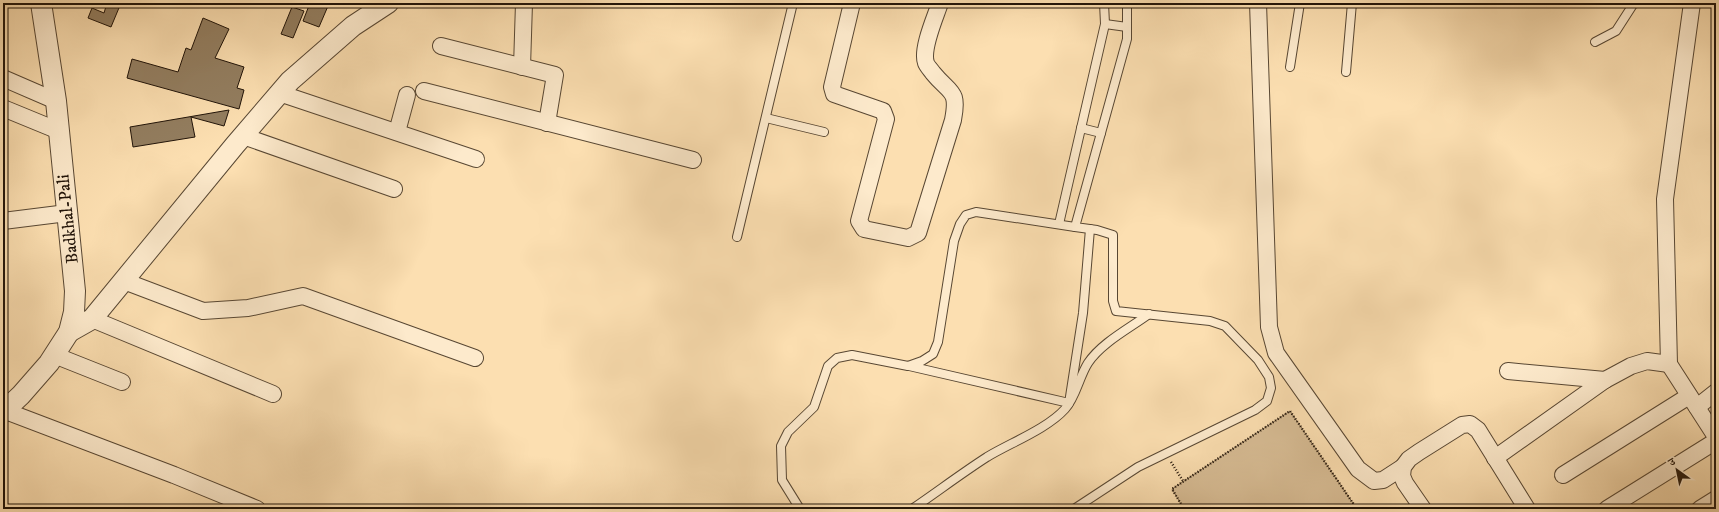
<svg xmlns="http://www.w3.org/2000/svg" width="1719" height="512" font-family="'IM FELL DW Pica','Noto Serif Devanagari',serif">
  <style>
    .green { fill: #d7bc94; stroke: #7c684e }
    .building { fill: #937e60; stroke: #211409 }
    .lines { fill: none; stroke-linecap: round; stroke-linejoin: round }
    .service-casing { stroke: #584733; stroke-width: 10 }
    .minor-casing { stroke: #584733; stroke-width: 18 }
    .tertiary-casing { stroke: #584733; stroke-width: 22 }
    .path { stroke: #211409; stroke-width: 2.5; stroke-dasharray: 1 2; stroke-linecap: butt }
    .service { stroke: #fdeacc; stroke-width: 8 }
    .minor { stroke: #fdeacc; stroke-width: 16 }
    .tertiary { stroke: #fdeacc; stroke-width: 20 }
    .labels { text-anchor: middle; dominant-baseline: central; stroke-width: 3; stroke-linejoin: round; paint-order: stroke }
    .street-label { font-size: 17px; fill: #211409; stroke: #fdeacc }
  </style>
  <rect width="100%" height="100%" fill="#fcdfb1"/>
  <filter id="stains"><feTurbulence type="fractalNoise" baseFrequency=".005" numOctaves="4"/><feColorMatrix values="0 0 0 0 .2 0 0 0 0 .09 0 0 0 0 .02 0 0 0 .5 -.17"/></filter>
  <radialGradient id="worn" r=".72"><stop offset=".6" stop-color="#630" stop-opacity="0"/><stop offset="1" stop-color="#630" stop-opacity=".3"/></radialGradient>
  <!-- green -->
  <path class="green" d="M1290 411 1357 509H1184L1172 489Z"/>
  <!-- building -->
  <g class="building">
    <path d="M107 3H121L111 27 88 18 92 8 104 13Z"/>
    <path d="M310 3H319L328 6 319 27 303 21Z"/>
    <path d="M292 7 304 11 293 38 281 34Z"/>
    <path d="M203 18 229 29 215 58 244 67 237 88 244 90 239 109 127 78 132 59 178 72 186 48 191 50Z"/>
    <path d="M229 110 224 126 191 117 195 137 133 147 130 127Z"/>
  </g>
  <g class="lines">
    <!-- service casing -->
    <g class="service-casing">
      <g id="service">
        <path d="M1105 24 1127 27"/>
        <path d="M1595 42 1616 31 1634 3"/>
        <path d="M1290 67 1300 3"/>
        <path d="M1346 72 1352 3"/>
        <path d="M766 118 824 132"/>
        <path d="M1081 128 1101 133"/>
        <path d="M1059 224 1105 24 1104 3"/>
        <path d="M737 237 793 3"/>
        <path d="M909 366 1069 403 1083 313 1090 229"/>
        <path d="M800 509 782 480 781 446 788 432 814 407 828 366 837 358 852 355 908 366 922 361 933 354 938 342 954 241 960 224 966 215 976 212 1075 227"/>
        <path d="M912 509C937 492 962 473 987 457 1010 443 1047 429 1065 409 1076 397 1079 377 1088 363 1101 343 1130 328 1149 314"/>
        <path d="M1074 509 1138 467 1255 410 1267 401 1271 388 1269 377 1258 360 1225 326 1210 321 1116 311 1113 301V235L1097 230 1075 227 1127 39V3"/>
      </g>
    </g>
    <!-- minor casing -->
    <g class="minor-casing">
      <g id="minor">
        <path d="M852 3 832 87 834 94 883 111 886 119 859 221 864 229 908 238 918 233 953 120C959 89 950 94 933 73 931 70 927 66 926 63 921 49 935 18 940 3"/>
        <path d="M1258 3 1269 327 1276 353 1358 469 1374 481 1383 480 1403 467"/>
        <path d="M1692 3 1665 199 1669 364 1716 437"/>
        <path d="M441 46 555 75 547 123"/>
        <path d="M522 67 524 3"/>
        <path d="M3 78 56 101"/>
        <path d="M424 91 693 160"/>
        <path d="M279 93 476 159"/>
        <path d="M3 108 59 131"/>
        <path d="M397 132 407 95"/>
        <path d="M243 136 394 189"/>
        <path d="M3 221 67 213"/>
        <path d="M124 281 203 311 248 308 303 296 475 358"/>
        <path d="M92 319 273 394"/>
        <path d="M54 355 122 382"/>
        <path d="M1508 371 1605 380"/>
        <path d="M1697 407 1716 392"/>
        <path d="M3 410 174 475 257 509"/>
        <path d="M1495 458 1605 380 1631 366 1647 361 1669 364"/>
        <path d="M1563 475 1689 396"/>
        <path d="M1423 509 1405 483 1402 476 1403 467 1409 459 1419 452 1462 425 1470 424 1478 430 1527 509"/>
        <path d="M1607 509 1716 441"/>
        <path d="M1700 509 1716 499"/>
      </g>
    </g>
    <!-- tertiary casing -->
    <g class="tertiary-casing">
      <g id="tertiary">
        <path d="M69 332 92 319 235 145 290 81 353 26 388 3"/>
        <path d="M3 412 21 395 49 363 69 332 74 312 75 291 56 101 41 3"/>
      </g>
    </g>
    <!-- path -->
    <g class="path">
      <path d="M1171 462 1183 481"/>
      <path d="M1184 509 1172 489 1290 411 1357 509"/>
    </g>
    <!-- service -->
    <use href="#service" class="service"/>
    <!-- minor -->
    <use href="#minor" class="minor"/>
    <!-- tertiary -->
    <use href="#tertiary" class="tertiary"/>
  </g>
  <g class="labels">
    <!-- street labels -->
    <g class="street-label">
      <text transform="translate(68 219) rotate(-96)">Badkhal-Pali</text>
    </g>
  </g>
  <!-- margin -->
  <rect width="1719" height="512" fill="none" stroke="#fcdfb1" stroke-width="16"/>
  <rect x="4" y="4" width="1711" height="504" fill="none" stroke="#211409" stroke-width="2"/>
  <rect x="8" y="8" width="1703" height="496" fill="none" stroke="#211409"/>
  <!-- north arrow -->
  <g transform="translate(1677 470) rotate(327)" stroke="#fdeacc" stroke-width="3" paint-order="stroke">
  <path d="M0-3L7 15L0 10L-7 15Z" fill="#211409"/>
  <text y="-6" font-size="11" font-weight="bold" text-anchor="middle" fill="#211409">उ</text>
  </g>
  <rect width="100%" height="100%" filter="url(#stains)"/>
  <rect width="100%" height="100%" fill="url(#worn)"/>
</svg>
